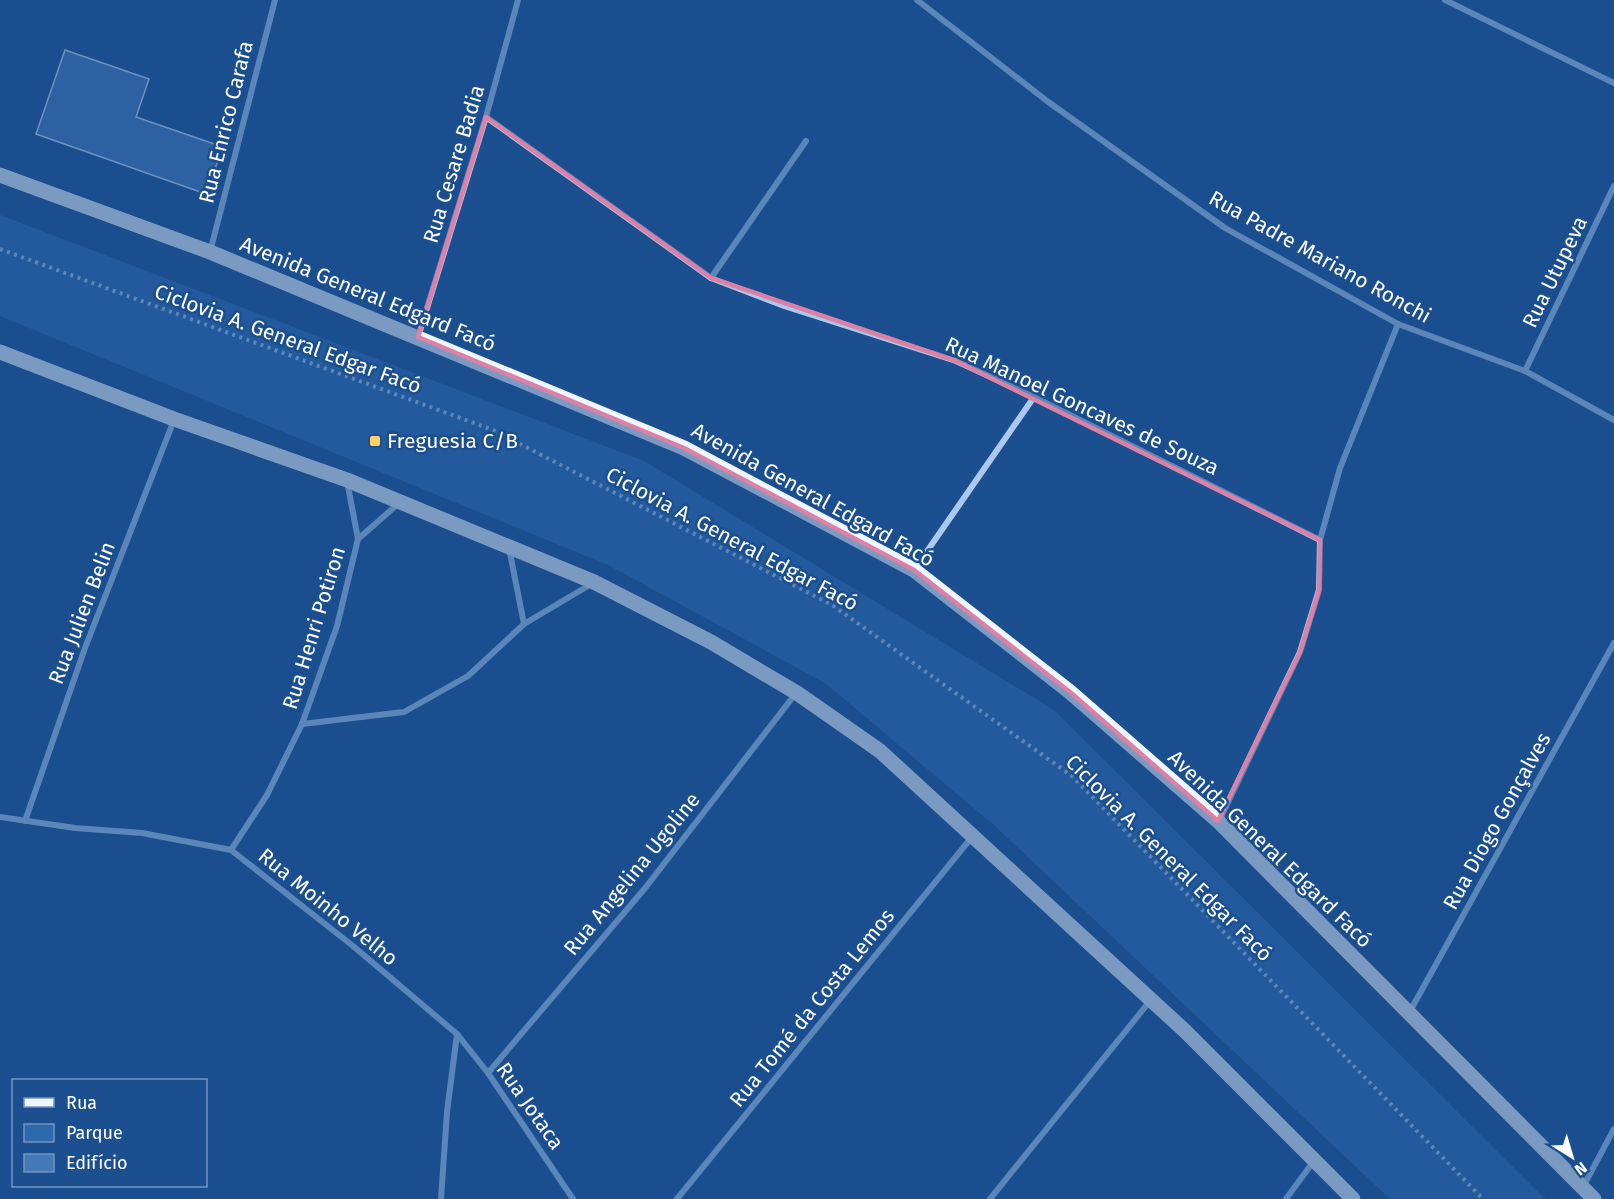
<svg xmlns="http://www.w3.org/2000/svg" width="1614" height="1199" font-family="'Fira Sans',sans-serif">
  <style>
    .green { fill: #2e69ad }
    .building { fill: #4478b7; stroke: #cfe3fa; stroke-width: 1.5 }
    .lines { fill: none; stroke-linecap: round; stroke-linejoin: round }
    .path { stroke: #a9c9ee; stroke-width: 4; stroke-dasharray: 3 4.5; stroke-linecap: butt }
    .minor { stroke: #a9c9ee; stroke-width: 6 }
    .primary { stroke: #f0f6ff; stroke-width: 15 }
    .marked { fill: none; stroke: #dd80a5; stroke-width: 4.5; stroke-linejoin: round }
    .poi-dot { fill: #ffd166; stroke: #1b4f8f; stroke-width: 2 }
    .labels { text-anchor: middle; dominant-baseline: central; stroke-width: 5; stroke-linejoin: round; paint-order: stroke }
    .street-label { font-size: 21px; fill: #fff; stroke: #1b4f8f }
    .poi-label { font-size: 21px; fill: #fff; stroke: #1b4f8f; text-anchor: start }
  </style>
  <rect width="100%" height="100%" fill="#1b4f8f"/>
  <!-- green -->
  <path class="green" d="M0 215 644 461 1054 710 1545 1199H1390L994 825 825 683 608 565 0 316Z"/>
  <!-- building -->
  <path class="building" d="M65 50 149 79 136 117 223 147 206 194 36 134Z"/>
  <g class="lines">
    <!-- path -->
    <path class="path" d="M0 249 493 430 832 605 1072 776 1483 1199"/>
    <!-- minor -->
    <g class="minor">
      <path d="M917 0 1047 101 1225 228 1398 324 1525 371 1614 420"/>
      <path d="M1445 0 1614 83"/>
      <path d="M486 117 711 278 784 306 956 361 1034 397 1320 540"/>
      <path d="M210 252 275 0"/>
      <path d="M711 278 806 141"/>
      <path d="M418 337 486 117 518 0"/>
      <path d="M1525 371 1614 186"/>
      <path d="M358 539 398 504"/>
      <path d="M509 548 524 624"/>
      <path d="M914 570 1034 397"/>
      <path d="M302 724 404 712 468 676 524 624 593 583"/>
      <path d="M0 817 75 828 142 833 231 850 353 946 457 1034 488 1073 573 1199"/>
      <path d="M25 821 85 648 174 420"/>
      <path d="M1219 821 1300 652 1319 590 1320 540 1340 468 1398 324"/>
      <path d="M231 850 267 795 302 724 337 626 358 539 347 481"/>
      <path d="M1409 1013 1614 643"/>
      <path d="M488 1073 646 887 796 693"/>
      <path d="M1583 1187 1614 1129"/>
      <path d="M441 1199 447 1112 457 1034"/>
      <path d="M677 1199 972 837"/>
      <path d="M990 1199 1150 1001"/>
      <path d="M1286 1199 1313 1162"/>
    </g>
    <!-- primary -->
    <g class="primary">
      <path d="M0 175 210 252 684 448 914 570 1070 692 1218 821 1594 1199"/>
      <path d="M0 352 174 419 347 480 594 582 711 642 797 693 880 751 1185 1031 1353 1199"/>
    </g>
  </g>
  <!-- marked area -->
  <path d="M0 0H1614V1199H0ZM486 117 711 278 956 361 1320 540 1319 590 1300 652 1218 821 1070 692 914 570 684 448 418 337Z" fill="#1b4f8f" fill-opacity=".55" fill-rule="evenodd"/>
  <path class="marked" d="M486 117 711 278 956 361 1320 540 1319 590 1300 652 1218 821 1070 692 914 570 684 448 418 337Z"/>
  <!-- markers -->
  <rect class="poi-dot" x="369" y="435" width="12" height="12" rx="3"/>
  <g class="labels">
    <!-- street labels -->
    <g class="street-label">
      <text transform="translate(226 122) rotate(-76)">Rua Enrico Carafa</text>
      <text transform="translate(454 164) rotate(-73)">Rua Cesare Badia</text>
      <text transform="translate(1320 257) rotate(29)">Rua Padre Mariano Ronchi</text>
      <text transform="translate(1555 272) rotate(-64)">Rua Utupeva</text>
      <text transform="translate(368 294) rotate(22)">Avenida General Edgard Facó</text>
      <text transform="translate(288 339) rotate(20)">Ciclovia A. General Edgar Facó</text>
      <text transform="translate(1082 406) rotate(25)">Rua Manoel Goncaves de Souza</text>
      <text transform="translate(813 495) rotate(29)">Avenida General Edgard Facó</text>
      <text transform="translate(732 539) rotate(28)">Ciclovia A. General Edgar Facó</text>
      <text transform="translate(82 613) rotate(-69)">Rua Julien Belin</text>
      <text transform="translate(314 628) rotate(-73)">Rua Henri Potiron</text>
      <text transform="translate(1497 821) rotate(-61)">Rua Diogo Gonçalves</text>
      <text transform="translate(1270 849) rotate(44)">Avenida General Edgard Facó</text>
      <text transform="translate(1169 858) rotate(45)">Ciclovia A. General Edgar Facó</text>
      <text transform="translate(632 874) rotate(-51)">Rua Angelina Ugoline</text>
      <text transform="translate(328 907) rotate(39)">Rua Moinho Velho</text>
      <text transform="translate(812 1008) rotate(-51)">Rua Tomé da Costa Lemos</text>
      <text transform="translate(530 1106) rotate(55)">Rua Jotaca</text>
    </g>
    <!-- poi labels -->
    <g class="poi-label">
      <text x="387" y="441">Freguesia C/B</text>
    </g>
  </g>
  <!-- legend -->
  <rect x="12" y="1079" width="195" height="108" fill="#1b4f8f" stroke="#7695bc" stroke-width="1.5"/>
  <rect x="24" y="1098" width="30" height="9" fill="#f0f6ff" stroke="#7695bc" stroke-width="1.5"/>
  <text x="66" y="1109" font-size="18" fill="#ffffff">Rua</text>
  <rect x="24" y="1124" width="30" height="18" fill="#2e69ad" stroke="#7695bc" stroke-width="1.5"/>
  <text x="66" y="1139" font-size="18" fill="#ffffff">Parque</text>
  <rect x="24" y="1154" width="30" height="18" fill="#4478b7" stroke="#7695bc" stroke-width="1.5"/>
  <text x="66" y="1169" font-size="18" fill="#ffffff">Edifício</text>
  <!-- north arrow -->
  <g transform="translate(1572 1157) rotate(143)" stroke="#1b4f8f" stroke-width="4.5" paint-order="stroke">
  <path d="M0-4.5L10 22L0 15L-10 22Z" fill="#ffffff"/>
  <text y="-9" font-size="16" font-weight="bold" text-anchor="middle" fill="#ffffff">N</text>
  </g>
</svg>
